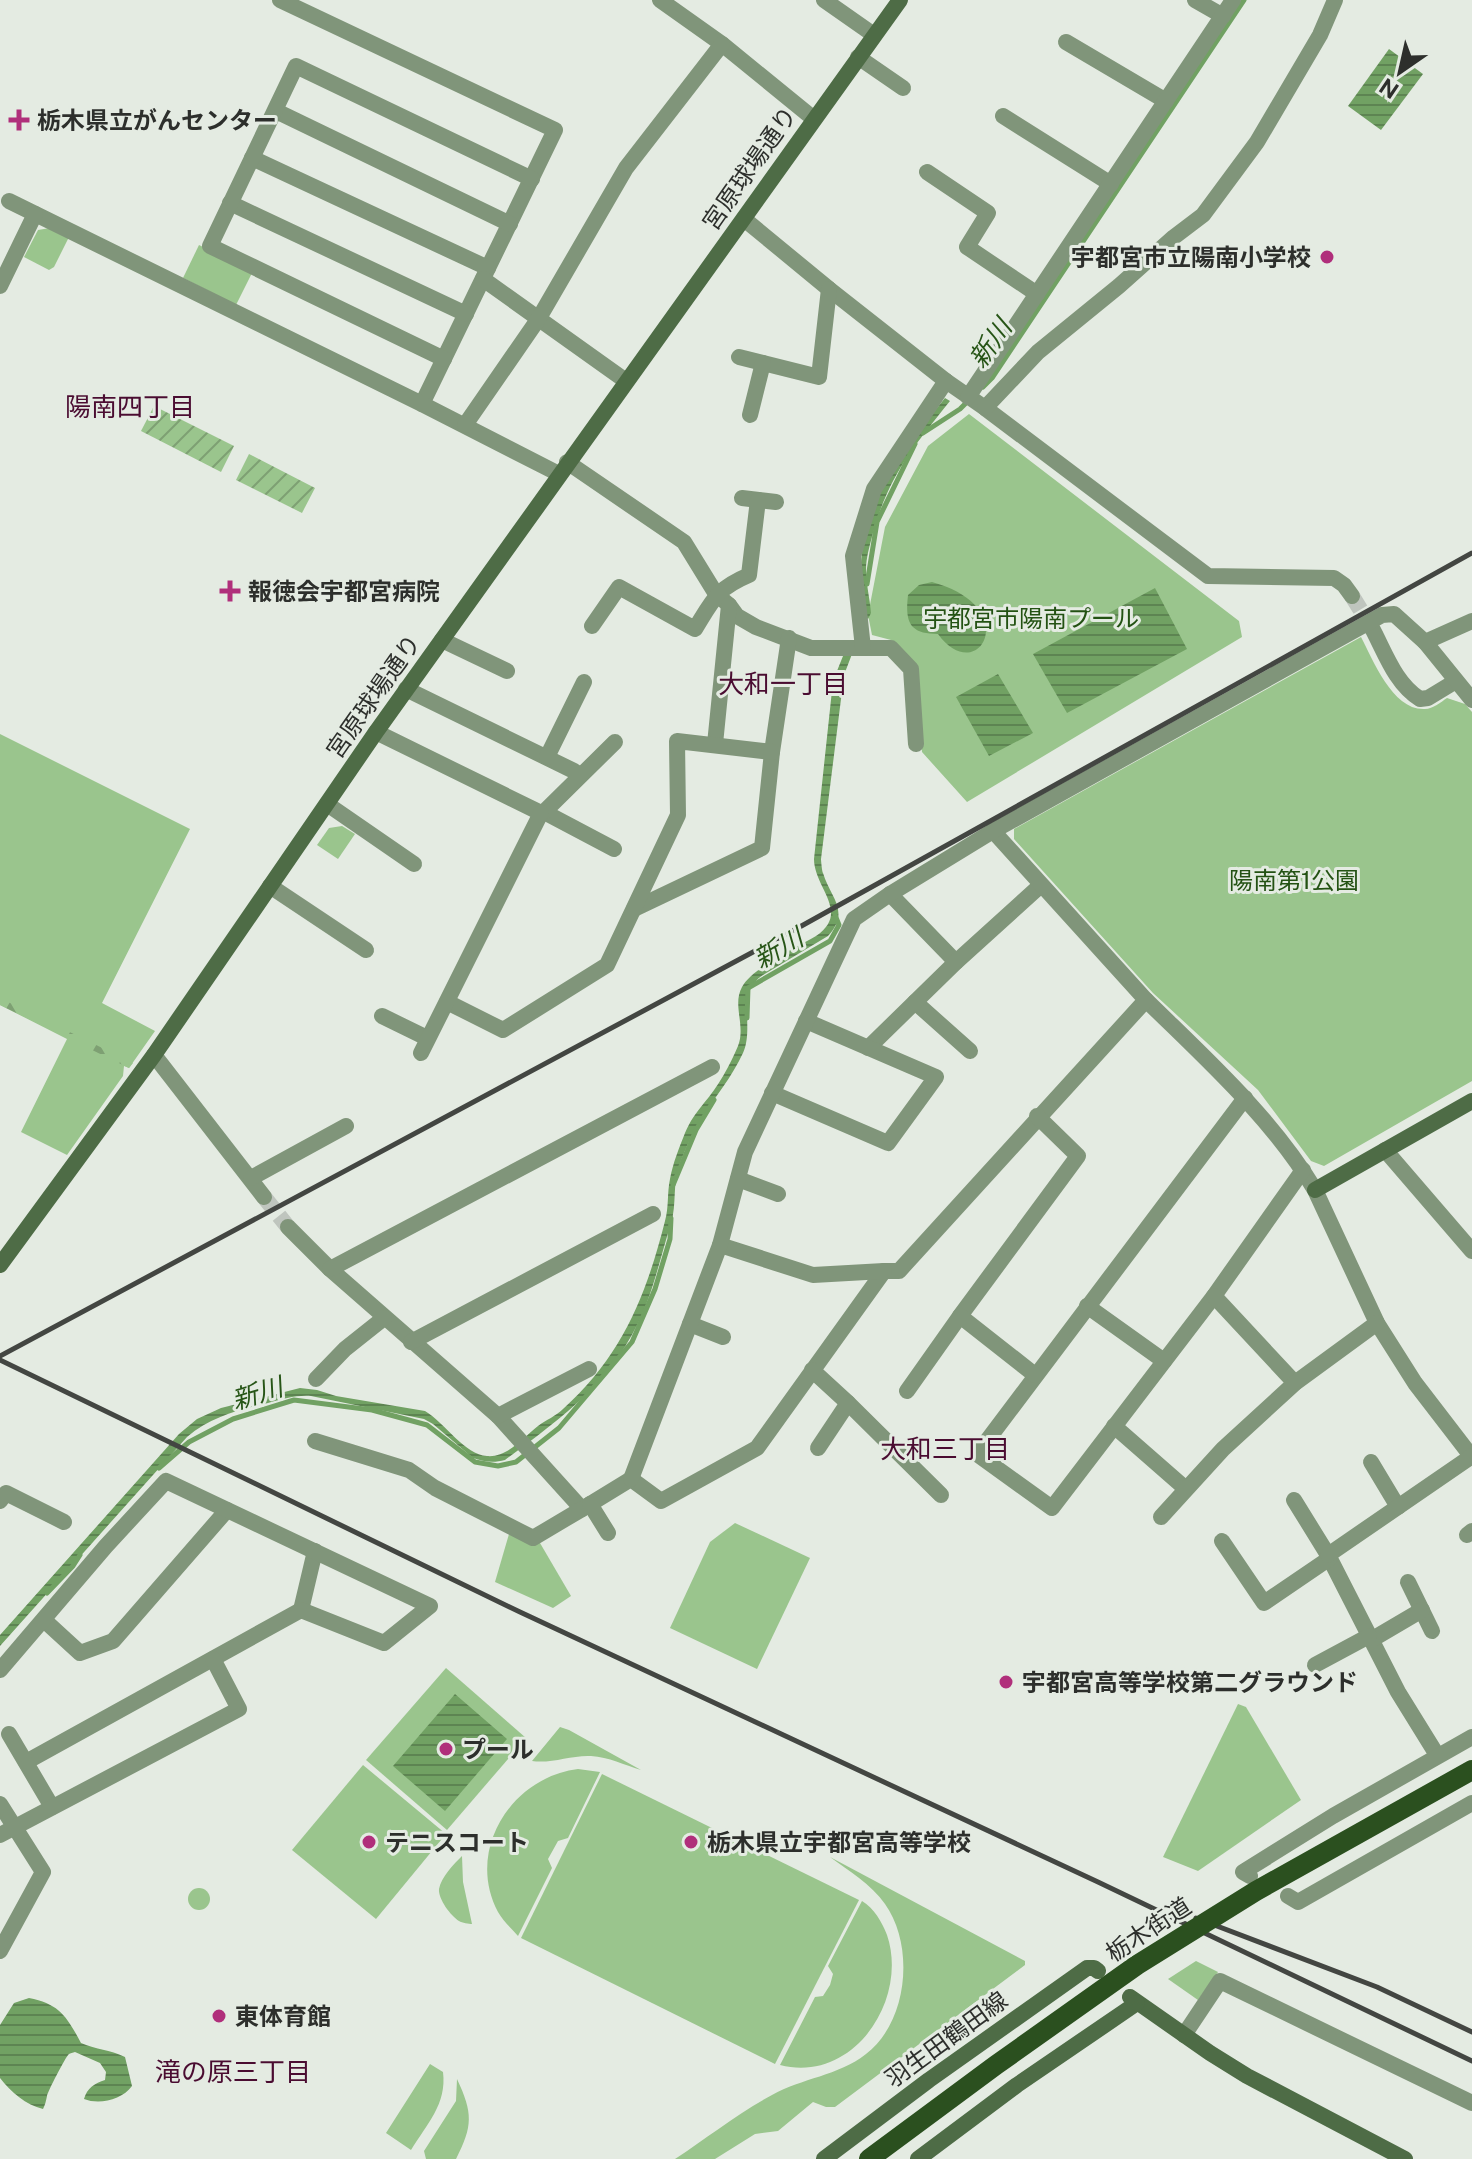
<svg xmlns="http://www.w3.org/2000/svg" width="1472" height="2159" font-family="'Public Sans','Noto Sans JP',sans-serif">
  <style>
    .green { fill: #9ac58d }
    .forest { fill: url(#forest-firs) }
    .garden { fill: url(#garden-furrows) }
    .water { fill: url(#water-rules) }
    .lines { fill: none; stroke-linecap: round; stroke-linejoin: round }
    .stream { stroke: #71a163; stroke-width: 5 }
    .street-tunnel { stroke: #bfc5be; stroke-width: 16; stroke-dasharray: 16 8; stroke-linecap: butt }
    .street { stroke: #80957a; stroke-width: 16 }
    .secondary { stroke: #4e6c46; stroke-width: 16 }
    .rail { stroke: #434642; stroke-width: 5 }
    .primary-bridge { stroke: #2b501f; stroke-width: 20 }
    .poi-dot { fill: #b02f7b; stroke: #e4ebe2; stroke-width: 3 }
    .labels { text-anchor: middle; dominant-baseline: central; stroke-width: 6; stroke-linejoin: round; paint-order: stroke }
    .poi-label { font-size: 24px; font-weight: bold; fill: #2d2f2c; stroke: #e4ebe2; text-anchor: start }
    .street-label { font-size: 24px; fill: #2d2f2c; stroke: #e4ebe2 }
    .park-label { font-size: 24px; fill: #235213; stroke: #e4ebe2 }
    .water-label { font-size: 26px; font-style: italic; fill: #275517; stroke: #e4ebe2 }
    .neighbourhood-label { font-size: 26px; fill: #4a0c31; stroke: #e4ebe2 }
  </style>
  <defs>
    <pattern id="forest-firs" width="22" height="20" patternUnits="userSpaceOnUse" patternTransform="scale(2)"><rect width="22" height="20" fill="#9ac58d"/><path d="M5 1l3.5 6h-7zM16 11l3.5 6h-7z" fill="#7ea073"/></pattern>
    <pattern id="garden-furrows" width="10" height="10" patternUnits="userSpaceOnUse" patternTransform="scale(2)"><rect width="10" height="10" fill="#9ac58d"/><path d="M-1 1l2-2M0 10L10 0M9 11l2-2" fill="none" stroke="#7ea073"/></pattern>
    <pattern id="water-rules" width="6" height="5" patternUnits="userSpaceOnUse" patternTransform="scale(2)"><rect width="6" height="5" fill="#71a163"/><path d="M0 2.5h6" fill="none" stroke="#5d8452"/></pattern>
  </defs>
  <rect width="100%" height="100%" fill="#e4ebe2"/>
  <!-- green -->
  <g class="green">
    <path d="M50 228 69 237 54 267 49 270 24 257 38 230Z"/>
    <path d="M199 245 253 271 236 305 183 278Z"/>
    <path d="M969 414 1239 621 1242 637 967 802 922 752 916 665 891 640 872 635 868 615 885 527 928 446Z"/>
    <path d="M1361 637C1373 660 1393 711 1425 709 1433 709 1441 702 1447 698L1465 704 1472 712V1081L1324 1166 1311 1161 1258 1090 1153 993 1014 839V829Z"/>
    <path d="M0 734 190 829 102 1003 155 1031 129 1068 124 1066 123 1076 67 1155 21 1132 67 1039 0 1005Z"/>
    <path d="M342 826 355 834 338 859 317 845 329 828Z"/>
    <path d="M735 1523 810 1558 757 1669 670 1628 710 1542Z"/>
    <path d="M509 1534 540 1543 571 1596 553 1608 495 1582Z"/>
    <path d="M446 1668 526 1738 447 1830 366 1760Z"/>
    <path d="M1238 1704 1246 1707 1301 1800 1198 1871 1163 1857Z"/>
    <path d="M560 1727 569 1730 641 1770C624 1765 609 1757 591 1756 571 1755 551 1764 532 1761Z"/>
    <path d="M363 1765 446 1834 376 1919 292 1850Z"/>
    <path d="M578 1769 600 1772 568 1838 558 1841 548 1859 552 1868 518 1936C511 1928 503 1921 498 1912 465 1850 512 1777 578 1769Z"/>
    <path d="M602 1774 859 1900 775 2064 521 1938Z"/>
    <path d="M462 1856 463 1882 472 1924C469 1924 462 1923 459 1921 451 1916 438 1899 439 1889 441 1877 454 1864 462 1856Z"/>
    <path d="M830 1857 1025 1961V1965L835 2107H826L813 2102 778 2131 755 2134 715 2159H675C707 2138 738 2113 772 2095 802 2078 838 2076 866 2054 908 2022 915 1946 885 1904 871 1884 849 1871 830 1857Z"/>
    <circle cx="199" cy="1899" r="11"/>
    <path d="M862 1901C874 1908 882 1922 887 1935 909 2000 853 2084 780 2065L815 1997 823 1996 830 1985 833 1974 828 1966Z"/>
    <path d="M1196 1961 1218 1972 1198 2000 1168 1979Z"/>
    <path d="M430 2064 443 2072C447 2104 427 2124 411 2150L386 2133Z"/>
    <path d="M457 2079C473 2113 473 2126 456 2159H426L424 2151 456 2101Z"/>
  </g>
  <!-- forest -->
  <path class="forest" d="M0 998 133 1063 129 1068 0 1005Z"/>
  <!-- garden -->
  <g class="garden">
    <path d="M154 406 234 446 221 472 141 431Z"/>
    <path d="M249 454 315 488 302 513 236 480Z"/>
  </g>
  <!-- water -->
  <g class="water">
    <path d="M1389 49 1423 74 1381 130 1348 106Z"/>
    <path d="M945 398 950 401C914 446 889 475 873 533 870 545 866 557 866 570 866 584 870 599 871 613L868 619 862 614 860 575 862 550 878 497 905 448Z"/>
    <path d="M932 582C1025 607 978 689 938 634 909 634 905 622 908 595L919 585Z"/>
    <path d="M1155 588 1187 649 1067 713 1033 654Z"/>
    <path d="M845 651 852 654 844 675 821 859C821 860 822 872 823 873 830 897 851 911 828 936L763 975C735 993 755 1026 743 1053 732 1077 715 1097 701 1119 692 1133 686 1148 680 1163 672 1183 677 1204 671 1223 662 1252 655 1283 644 1310 615 1380 563 1417 505 1460 494 1463 484 1462 473 1458L433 1424 424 1419 311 1396C296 1395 283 1399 268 1403 238 1410 211 1417 187 1437L0 1646V1635L179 1434 197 1419 221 1408 300 1388 317 1390 336 1396 425 1411C445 1423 465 1455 487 1456 507 1458 524 1437 538 1426 546 1420 556 1416 563 1409 622 1356 646 1296 665 1221 669 1207 667 1193 670 1179 673 1163 679 1148 685 1133 690 1121 696 1113 704 1103 718 1087 730 1065 738 1046 746 1026 732 1005 742 987 752 968 797 947 816 936 851 912 814 888 814 859L833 681Z"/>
    <path d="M998 674 1033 733 989 756 956 697Z"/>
    <path d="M455 1694 507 1739 445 1811 393 1766Z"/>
    <path d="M29 1998C60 2004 67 2017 81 2043 97 2050 109 2049 125 2057L132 2086C122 2100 99 2105 84 2099 87 2088 95 2083 105 2080L106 2072 100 2063 75 2052C73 2053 70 2053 69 2054 66 2056 47 2093 47 2096 46 2101 45 2105 43 2109 26 2105 11 2092 0 2078V2025L14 2003Z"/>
  </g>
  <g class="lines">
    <!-- stream -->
    <g class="stream">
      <path d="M983 387 992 378 1244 0"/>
      <path d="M923 433 960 409 970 399"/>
      <path d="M867 584 877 522 915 444"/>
      <path d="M747 1018 748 988 830 941 839 925 835 915"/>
      <path d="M673 1185 696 1130 714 1100"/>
      <path d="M159 1468 189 1442 233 1419 294 1400 372 1410 427 1425 475 1462 498 1466 516 1462 559 1428 632 1342 655 1289 670 1239 671 1218"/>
      <path d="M47 1593 73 1566 80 1555"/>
    </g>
    <!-- street-tunnel -->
    <g class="street-tunnel">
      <path d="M1352 596 1373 630"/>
      <path d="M264 1197 288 1227"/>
    </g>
    <!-- street -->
    <g class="street">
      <path d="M280 0 555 130 422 404"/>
      <path d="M660 0 722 44 814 119"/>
      <path d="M824 0 874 35"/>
      <path d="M1195 0 1223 16"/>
      <path d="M1066 42 1166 101"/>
      <path d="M858 57 903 88"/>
      <path d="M276 111 510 224"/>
      <path d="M1003 116 1111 184"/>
      <path d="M252 158 488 268"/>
      <path d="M927 172 988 213 967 247 1037 294"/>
      <path d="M9 201 422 404 559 474"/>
      <path d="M230 203 466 314"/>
      <path d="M744 219 829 289 946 381 985 408 1208 576 1334 578 1344 585 1352 596"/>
      <path d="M483 279 626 381"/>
      <path d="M0 286 35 214"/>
      <path d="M739 357 819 377 829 289"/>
      <path d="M444 359 210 246 296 66 532 179"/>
      <path d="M968 397 1233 0"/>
      <path d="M985 408 1038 352 1119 286 1174 237 1203 215 1257 142 1320 35 1335 0"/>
      <path d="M750 415 763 363"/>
      <path d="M465 425 539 318 626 168 722 44"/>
      <path d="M567 462 684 542 716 594 729 605 737 616 756 627 811 648H891L911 669 916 744"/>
      <path d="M742 498 776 502"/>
      <path d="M592 626 619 587 695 629C713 600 716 589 749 575L758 500"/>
      <path d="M1373 630C1386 655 1396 684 1420 699L1428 698 1456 681"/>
      <path d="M442 640 507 671"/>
      <path d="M1425 642 1472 700"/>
      <path d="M863 648 853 556 874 489 946 381"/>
      <path d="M406 689 574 771"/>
      <path d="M376 732 541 813 544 812 614 849"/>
      <path d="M715 744 729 605"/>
      <path d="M547 757 584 682"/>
      <path d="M327 804 414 864"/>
      <path d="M544 812 615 742"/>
      <path d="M270 886 366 950"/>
      <path d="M890 894 956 962"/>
      <path d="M634 909 762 848 772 752 789 638"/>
      <path d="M1146 1000C1206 1059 1271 1117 1315 1190L1377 1323 1415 1383 1472 1457"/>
      <path d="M447 1002 503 1030 607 965 678 815 677 741 772 752"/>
      <path d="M915 1002 970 1051"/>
      <path d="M382 1016 427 1038"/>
      <path d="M868 1048 956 962 1041 885"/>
      <path d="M421 1053 541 813"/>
      <path d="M154 1055 264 1197"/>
      <path d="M772 1093 888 1143 936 1077 806 1021"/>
      <path d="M1245 1098 977 1454 1052 1508 1214 1296 1303 1170"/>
      <path d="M1385 1150 1472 1251"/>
      <path d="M251 1178 346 1126"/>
      <path d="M738 1179 778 1194"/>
      <path d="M288 1227 330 1269 498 1416 582 1509 631 1479 661 1501 757 1448 884 1271H899L1146 1000 993 831"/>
      <path d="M720 1245 813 1275 884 1271"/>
      <path d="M330 1269 712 1067"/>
      <path d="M1214 1296 1295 1383"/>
      <path d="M1087 1306 1164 1361"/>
      <path d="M960 1316 1078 1156 1037 1116"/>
      <path d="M690 1324 723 1337"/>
      <path d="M411 1342 653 1214"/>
      <path d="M812 1370 848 1403 941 1495"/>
      <path d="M316 1379 345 1349 384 1318"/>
      <path d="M907 1391 960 1316 1035 1375"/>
      <path d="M498 1416 589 1369"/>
      <path d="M1114 1426 1186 1489"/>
      <path d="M315 1441 409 1470 435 1488 533 1538 582 1509"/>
      <path d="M818 1448 848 1403"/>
      <path d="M1371 1462 1398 1507"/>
      <path d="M631 1479 720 1245 745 1152 854 919 890 894 993 831 1382 615 1394 614 1425 642 1472 621"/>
      <path d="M1294 1500 1328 1555 1398 1692 1437 1755"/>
      <path d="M0 1501 6 1493 64 1522"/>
      <path d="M590 1504 608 1533"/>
      <path d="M1161 1517 1223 1449 1295 1383 1377 1323"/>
      <path d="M1467 1535 1472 1531"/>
      <path d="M1222 1541 1264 1603 1330 1558"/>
      <path d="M1328 1555 1472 1456"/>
      <path d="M1408 1582 1432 1631"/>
      <path d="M301 1610 315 1551"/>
      <path d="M44 1620 80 1653 113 1641 227 1510"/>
      <path d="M1371 1640 1422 1610"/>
      <path d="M1315 1665 1369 1636"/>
      <path d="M0 1670 106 1546 166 1481 430 1606 384 1643 301 1610 26 1762"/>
      <path d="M9 1734 52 1807"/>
      <path d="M0 1804 43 1872 0 1951"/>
      <path d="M0 1835 239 1709 213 1659"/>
      <path d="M1250 1876 1243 1872 1333 1816 1472 1737"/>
      <path d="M1288 1896 1298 1902 1472 1803"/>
      <path d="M1184 2035 1220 1981 1472 2103"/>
    </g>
    <!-- secondary -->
    <g class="secondary">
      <path d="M1315 1190 1472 1101"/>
      <path d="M0 1265 154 1055 376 732 900 0"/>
      <path d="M1130 1997 1210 2053 1247 2076 1405 2159"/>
      <path d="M824 2159 929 2080 1087 1968H1094L1098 1971"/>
      <path d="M918 2159 1017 2085 1137 2003"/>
    </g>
    <!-- rail -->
    <g class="rail">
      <path d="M0 1356 796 929 1472 553"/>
      <path d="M0 1360 520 1612 1098 1882 1472 2061"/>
      <path d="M1196 1918 1377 1987 1472 2032"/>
    </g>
    <!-- primary-bridge -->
    <path class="primary-bridge" d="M869 2159 996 2065 1137 1965 1256 1891 1472 1770"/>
  </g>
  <!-- markers -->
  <g class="poi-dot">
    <path d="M15 108h8v8h8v8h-8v8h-8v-8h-8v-8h8z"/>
    <circle cx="1327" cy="257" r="8"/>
    <path d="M226 579h8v8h8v8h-8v8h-8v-8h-8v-8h8z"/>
    <circle cx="1006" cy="1682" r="8"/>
    <circle cx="446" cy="1749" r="8"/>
    <circle cx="369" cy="1842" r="8"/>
    <circle cx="691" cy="1842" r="8"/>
    <circle cx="219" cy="2016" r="8"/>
  </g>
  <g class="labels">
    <!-- poi labels -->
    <g class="poi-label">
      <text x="37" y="120">栃木県立がんセンター</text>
      <text x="1311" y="257" text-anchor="end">宇都宮市立陽南小学校</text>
      <text x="248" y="591">報徳会宇都宮病院</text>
      <text x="1022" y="1682">宇都宮高等学校第二グラウンド</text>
      <text x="462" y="1749">プール</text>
      <text x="385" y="1842">テニスコート</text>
      <text x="707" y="1842">栃木県立宇都宮高等学校</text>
      <text x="235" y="2016">東体育館</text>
    </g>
    <!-- street labels -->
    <g class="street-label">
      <text transform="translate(749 168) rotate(-55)">宮原球場通り</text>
      <text transform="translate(373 696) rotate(-55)">宮原球場通り</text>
      <text transform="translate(1148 1929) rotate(-33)">栃木街道</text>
      <text transform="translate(946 2039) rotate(-36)">羽生田鶴田線</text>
    </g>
    <!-- park labels -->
    <g class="park-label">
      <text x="1031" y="618">宇都宮市陽南プール</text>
      <text x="1294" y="880">陽南第1公園</text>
    </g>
    <!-- water labels -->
    <g class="water-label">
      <text transform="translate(990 343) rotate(-55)">新川</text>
      <text transform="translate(778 948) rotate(-30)">新川</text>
      <text transform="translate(257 1393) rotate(-17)">新川</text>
    </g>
    <!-- neighbourhood labels -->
    <g class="neighbourhood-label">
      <text x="130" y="406">陽南四丁目</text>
      <text x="783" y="683">大和一丁目</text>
      <text x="945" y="1448">大和三丁目</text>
      <text x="233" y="2071">滝の原三丁目</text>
    </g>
  </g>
  <!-- north arrow -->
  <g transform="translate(1400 72) rotate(214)" stroke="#e4ebe2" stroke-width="6" paint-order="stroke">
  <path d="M0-6L14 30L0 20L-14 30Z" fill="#2d2f2c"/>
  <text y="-12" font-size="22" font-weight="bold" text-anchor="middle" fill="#2d2f2c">N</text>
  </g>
</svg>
